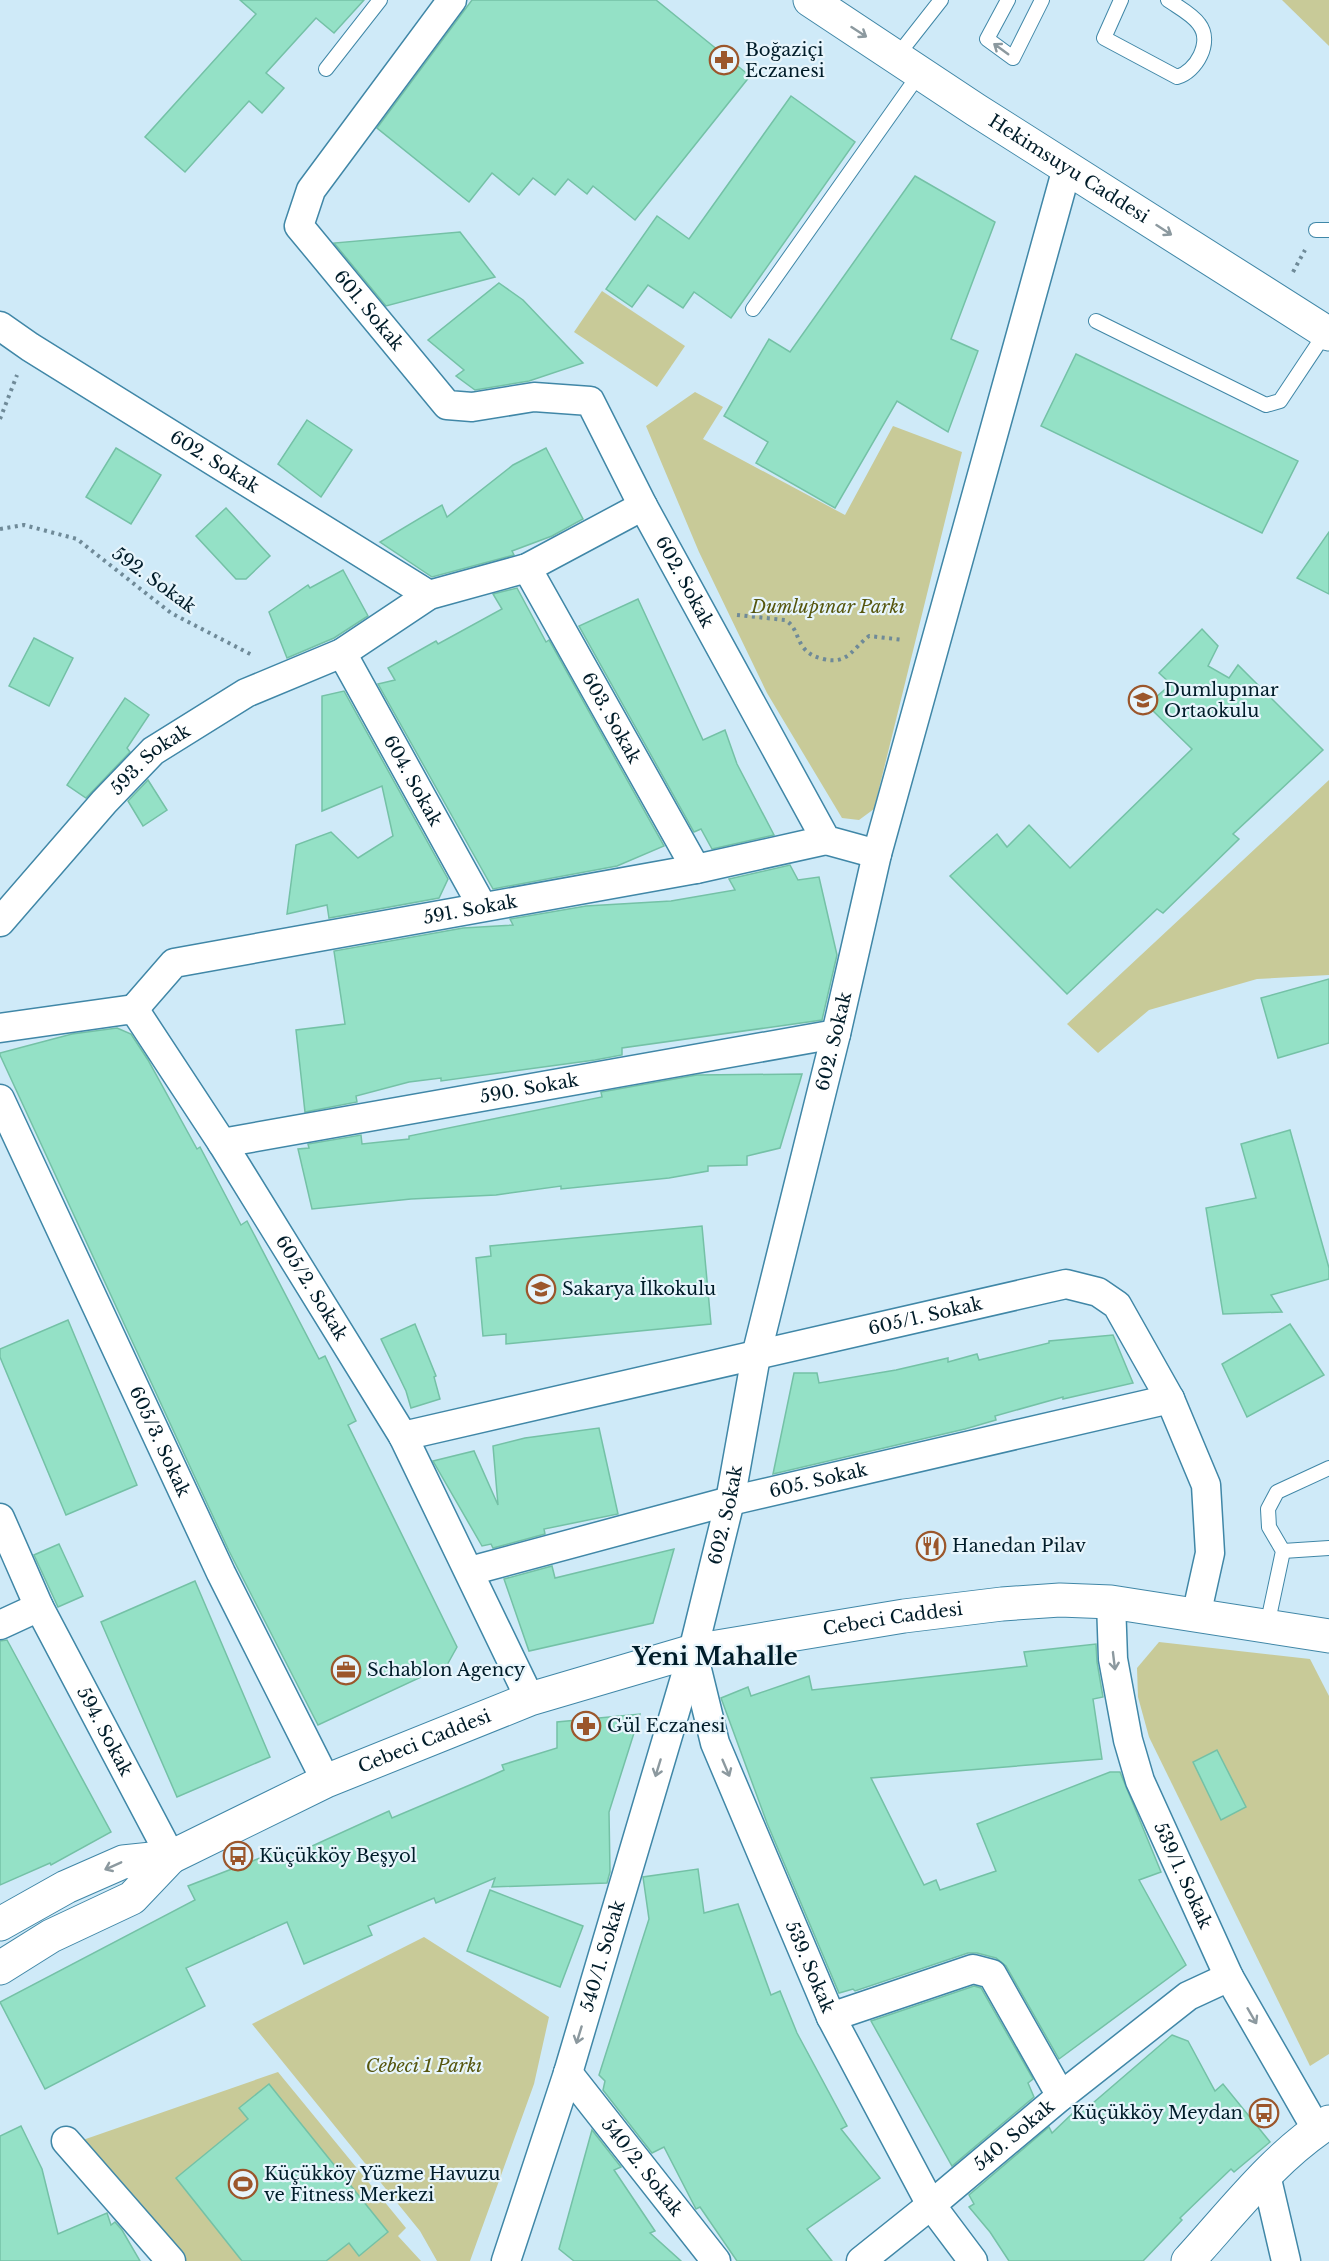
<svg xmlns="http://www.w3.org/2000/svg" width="1329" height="2261" font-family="'Libre Baskerville',serif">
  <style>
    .green { fill: #c8ca98 }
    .building { fill: #94e1c6; stroke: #74c1a6; stroke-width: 1.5 }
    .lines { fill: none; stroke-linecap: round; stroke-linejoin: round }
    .lane-casing { stroke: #4087a7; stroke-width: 16 }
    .street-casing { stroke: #4087a7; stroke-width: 31 }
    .secondary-casing { stroke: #4087a7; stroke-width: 35 }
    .primary-casing { stroke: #4087a7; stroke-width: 35 }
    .path { stroke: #6f8a98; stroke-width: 4; stroke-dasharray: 3 4.5; stroke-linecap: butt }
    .lane { stroke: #fff; stroke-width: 14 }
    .street { stroke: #fff; stroke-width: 28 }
    .secondary { stroke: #fff; stroke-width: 33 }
    .primary { stroke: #fff; stroke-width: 33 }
    .oneway { stroke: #8c999f }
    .labels { text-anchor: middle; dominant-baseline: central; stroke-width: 4.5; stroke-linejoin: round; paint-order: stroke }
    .poi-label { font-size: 18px; fill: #001c29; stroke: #e7f5fc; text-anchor: start }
    .street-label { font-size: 18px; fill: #001c29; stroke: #e7f5fc }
    .park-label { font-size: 18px; font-style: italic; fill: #56560e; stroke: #e7f5fc }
    .district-label { font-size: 24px; font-weight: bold; fill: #001c29; stroke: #e7f5fc }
  </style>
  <rect width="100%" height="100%" fill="#cfeaf8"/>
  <!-- green -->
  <g class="green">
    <path d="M1282 0H1329V46Z"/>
    <path d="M602 291 685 346 657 387 574 332Z"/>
    <path d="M695 392 723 407 703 439 845 515 893 426 962 452 874 809 859 820 842 818 767 693 699 552 646 426Z"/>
    <path d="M1329 780V975L1257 979 1149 1010 1098 1053 1067 1024Z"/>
    <path d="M1159 1642 1310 1659 1329 1696V2054L1310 2066 1149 1737 1138 1697 1137 1668Z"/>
    <path d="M424 1937 549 2017 534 2084 470 2261H437L420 2231 252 2024Z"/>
    <path d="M278 2072 406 2228 398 2236 421 2261H180L80 2141Z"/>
  </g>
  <!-- building -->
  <g class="building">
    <path d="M240 0H364L334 33 316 18 266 73 284 88 262 113 249 101 185 172 145 137 256 14Z"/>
    <path d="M472 0H656L750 76 635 220 593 186 587 194 568 179 555 195 533 178 519 195 492 173 469 202 377 128Z"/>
    <path d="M791 96 855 142 731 318 694 292 683 308 648 285 632 307 606 289 657 216 689 239Z"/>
    <path d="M915 176 995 222 951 339 978 351 948 432 897 401 835 508 756 463 768 442 724 416 769 339 790 352Z"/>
    <path d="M460 232 495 277 386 306 334 243Z"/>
    <path d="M499 283 523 300 583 363 529 381 475 390 456 376 464 370 428 340Z"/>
    <path d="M1076 354 1298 461 1262 533 1041 426Z"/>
    <path d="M307 420 352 450 321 497 278 464Z"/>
    <path d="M116 448 161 475 131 524 86 497Z"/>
    <path d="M546 448 583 519 552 536 512 551 514 555 432 577 380 542 442 505 447 517 513 465Z"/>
    <path d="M226 508 270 556 246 579H236L196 536Z"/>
    <path d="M1329 532V594L1297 578Z"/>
    <path d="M343 570 368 616 334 638 287 658 269 612 308 585 310 588Z"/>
    <path d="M517 588 546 642 549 640 664 846 617 866 493 889 378 684 395 680 388 668 436 641 438 644 502 609 493 594Z"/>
    <path d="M638 599 703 740 725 730 737 764 774 835 712 849 701 829 694 832 579 626Z"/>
    <path d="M1202 629 1218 646 1208 666 1229 678 1238 665 1323 750 1233 834 1239 839 1163 913 1157 909 1067 994 950 876 997 834 1007 847 1029 825 1070 868 1192 749 1147 705 1171 684 1159 673Z"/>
    <path d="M34 638 73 658 49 706 9 686Z"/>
    <path d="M344 691 448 879 439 898 329 918 327 905 287 914 296 845 331 832 358 858 393 836 382 786 322 811V696Z"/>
    <path d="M125 698 149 715 127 748 130 752 86 798 67 785Z"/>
    <path d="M148 780 167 810 143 826 128 801Z"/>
    <path d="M790 865 798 880 819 877 837 955 822 1020 622 1048V1055L595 1060 441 1081V1078L409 1082 356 1096 357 1102 305 1112 296 1030 345 1024 334 951 463 928 513 925 510 919 586 906 671 901 735 890 729 879Z"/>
    <path d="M1329 979V1043L1278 1058 1261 998Z"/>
    <path d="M117 1028 131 1034 148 1060 197 1149 200 1147 241 1225 247 1221 319 1359 325 1356 356 1421 348 1425 457 1647 447 1665 318 1725 229 1551 0 1055V1053L72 1034Z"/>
    <path d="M802 1074 780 1148 747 1156V1165L708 1166V1171L669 1178 561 1189V1186L496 1195 411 1199 312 1209 298 1149 309 1148 308 1144 361 1135 362 1144 409 1139V1136L602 1097 601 1092 697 1075Z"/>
    <path d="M1290 1130 1329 1268V1279L1271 1295 1282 1312 1223 1314 1206 1208 1256 1198 1241 1144Z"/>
    <path d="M702 1226 711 1324 506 1344V1334L483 1336 476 1258 491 1256 490 1246Z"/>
    <path d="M68 1320 137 1485 66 1515 0 1357V1349Z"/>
    <path d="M415 1324 436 1376 434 1377 440 1399 411 1408 406 1391 381 1339Z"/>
    <path d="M1290 1324 1324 1375 1247 1417 1222 1364Z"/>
    <path d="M1113 1335 1133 1383 1063 1399V1397L995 1416 996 1420 965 1429 773 1474 794 1373H817L819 1383 896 1370 948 1358V1362L977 1354 979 1360 1049 1343V1341Z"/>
    <path d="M599 1428 618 1514 544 1529 545 1534 493 1548 491 1544 482 1546 433 1461 474 1451 498 1505 493 1446 525 1438Z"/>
    <path d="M59 1544 83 1596 58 1607 34 1555Z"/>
    <path d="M674 1549 653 1623 529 1651 504 1579 552 1566 555 1578Z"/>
    <path d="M195 1581 270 1757 177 1797 101 1622Z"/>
    <path d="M7 1640 111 1832 51 1865 50 1863 0 1885V1641Z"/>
    <path d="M1096 1644 1097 1662 1103 1697 1093 1699 1102 1759 871 1778 924 1885 936 1880 940 1890 996 1871 977 1824 1110 1772H1120L1161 1872 1139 1880 1186 1965 1059 2059 1006 1966 996 1958 977 1953H968L855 1991 853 1989 839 1993 767 1823 721 1698 748 1687 751 1696 809 1676 812 1690 1027 1666 1024 1652Z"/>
    <path d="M640 1714 609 1812 610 1872 607 1883 492 1887 495 1878 436 1903 434 1898 368 1926 372 1935 304 1964 287 1922 186 1968 205 2006 45 2089 0 2002 195 1900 188 1886 273 1853 277 1862 389 1811 392 1818 484 1779 504 1770 502 1765 557 1748V1722Z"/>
    <path d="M1217 1750 1246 1807 1221 1820 1193 1762Z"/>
    <path d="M698 1869 704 1913 738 1904 771 1995 780 1991 797 2033 847 2126 841 2129 880 2178 807 2229 832 2261H737L700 2207 696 2209 664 2147 652 2153 603 2090 605 2081 599 2075 649 1919 643 1877Z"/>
    <path d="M490 1890 583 1926 560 1987 467 1951Z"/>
    <path d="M974 1986 981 1988 1033 2079 1028 2083 1034 2097 952 2166 871 2021Z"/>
    <path d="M1172 2035 1188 2041 1215 2091 1223 2084 1270 2142 1234 2172 1231 2169 1209 2190 1180 2218 1182 2220 1143 2261H1009L990 2232 969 2207 974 2204 969 2195 1049 2127 1052 2133 1075 2111 1079 2115Z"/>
    <path d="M269 2084 388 2232 359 2256 349 2243 326 2261H242L176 2178 248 2119 239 2108Z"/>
    <path d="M21 2126 42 2169 58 2234 107 2213 111 2225 115 2222 122 2230 140 2261H0V2136Z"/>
    <path d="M592 2130 621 2167 614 2170 655 2231 650 2233 681 2261H574L559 2249Z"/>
  </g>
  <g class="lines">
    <!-- lane casing -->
    <g class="lane-casing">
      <g id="lane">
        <path d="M1008 0 987 39 1013 58 1042 0"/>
        <path d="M1121 0 1104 38 1177 77C1196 72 1213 42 1199 24 1192 14 1178 7 1168 0"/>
        <path d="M897 56 941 0"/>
        <path d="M326 69 380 0"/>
        <path d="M1316 230H1329"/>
        <path d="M753 309 920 73"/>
        <path d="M1096 321 1266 405 1280 401 1326 332"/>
        <path d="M1283 1551 1329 1548"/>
        <path d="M1267 1626 1283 1551 1269 1527 1268 1509 1277 1492 1329 1468"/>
      </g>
    </g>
    <!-- street casing -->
    <g class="street-casing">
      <g id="street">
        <path id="s1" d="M452 0 311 190 299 226 447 405 472 407 534 397 590 401 643 506 826 840 877 854"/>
        <path id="s2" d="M0 326 30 347 429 595"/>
        <path id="s3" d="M527 568 696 869"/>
        <path id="s4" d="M342 653 482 906"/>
        <path id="s5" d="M0 922 104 802 153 751 246 693 342 653 429 595 527 568 643 506"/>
        <path id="s6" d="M134 1009 174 963 696 869 826 840"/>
        <path id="s7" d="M0 1028 134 1009 222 1143 403 1436 530 1699"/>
        <path id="s8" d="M0 1099 221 1573 326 1781"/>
        <path id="s9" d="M222 1143 836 1034"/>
        <path id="s10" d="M403 1436 1066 1284 1098 1292 1117 1305 1170 1399 1206 1485 1210 1553 1196 1616"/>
        <path id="s11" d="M0 1518 39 1607 171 1857"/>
        <path id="s12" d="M470 1571 730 1501 1170 1399"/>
        <path id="s13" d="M1111 1602 1113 1659 1128 1740 1140 1781 1229 1977 1317 2130"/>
        <path d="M0 1625 39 1607"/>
        <path id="s14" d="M693 1653 715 1743 831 2017 931 2205 973 2261"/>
        <path d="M831 2017 973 1969 992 1974 1061 2096"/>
        <path id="s15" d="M568 2073 716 2261"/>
        <path d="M66 2141 171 2261"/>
        <path d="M1266 2175 1286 2261"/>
        <path id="s16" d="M506 2261 568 2073 693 1651 730 1501 756 1356 836 1034 877 854 1067 168"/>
        <path id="s17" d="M861 2261 931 2205 1061 2096 1188 1996 1229 1977"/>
      </g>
    </g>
    <!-- secondary casing -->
    <g class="secondary-casing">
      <path id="secondary" d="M1188 2261C1232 2213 1274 2157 1329 2122"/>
    </g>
    <!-- primary casing -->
    <g class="primary-casing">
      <g id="primary">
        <path id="s18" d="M810 0 976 110 1329 334"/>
        <path id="s19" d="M0 1924 66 1887 123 1862 171 1857 326 1781 530 1699 693 1651 904 1616 1002 1604 1060 1600 1111 1602 1329 1636"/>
        <path d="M0 1968 51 1936 132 1898 171 1857"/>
      </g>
    </g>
    <!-- path -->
    <g class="path">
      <path d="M1293 272 1305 250"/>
      <path d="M0 419 17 375"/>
      <path d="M0 529 24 525 77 539 171 613 254 656"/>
      <path d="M737 615 785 620C796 626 796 637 803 647 808 654 815 657 823 659 848 665 852 649 869 636L904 640"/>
    </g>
    <!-- lane -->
    <use href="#lane" class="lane"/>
    <!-- street -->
    <use href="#street" class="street"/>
    <!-- secondary -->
    <use href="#secondary" class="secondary"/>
    <!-- primary -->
    <use href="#primary" class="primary"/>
  </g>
  <!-- one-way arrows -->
  <defs><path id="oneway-shaft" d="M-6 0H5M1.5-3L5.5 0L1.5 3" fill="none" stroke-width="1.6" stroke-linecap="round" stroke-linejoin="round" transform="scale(1.5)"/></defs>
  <g class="oneway">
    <use href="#oneway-shaft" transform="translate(859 32) rotate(33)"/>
    <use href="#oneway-shaft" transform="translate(1001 49) rotate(-144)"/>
    <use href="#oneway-shaft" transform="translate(1164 230) rotate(33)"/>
    <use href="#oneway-shaft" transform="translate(1114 1661) rotate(83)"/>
    <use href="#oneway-shaft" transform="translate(658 1768) rotate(107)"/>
    <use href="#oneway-shaft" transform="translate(726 1768) rotate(67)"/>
    <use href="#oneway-shaft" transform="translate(113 1866) rotate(156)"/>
    <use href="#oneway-shaft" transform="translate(1252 2016) rotate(60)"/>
    <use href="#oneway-shaft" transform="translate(579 2035) rotate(107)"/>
  </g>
  <!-- icons -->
  <defs>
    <g id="pharmacy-ring" transform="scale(1.5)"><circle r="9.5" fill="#e7f5fc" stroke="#9b562b" stroke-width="1.5"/><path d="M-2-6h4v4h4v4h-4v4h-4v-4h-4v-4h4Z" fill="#9b562b"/></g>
    <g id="school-ring" transform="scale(1.5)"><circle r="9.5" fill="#e7f5fc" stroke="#9b562b" stroke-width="1.5"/><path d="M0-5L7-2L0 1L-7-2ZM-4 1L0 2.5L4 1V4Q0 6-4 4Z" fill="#9b562b"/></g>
    <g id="restaurant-ring" transform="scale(1.5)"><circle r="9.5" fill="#e7f5fc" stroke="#9b562b" stroke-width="1.5"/><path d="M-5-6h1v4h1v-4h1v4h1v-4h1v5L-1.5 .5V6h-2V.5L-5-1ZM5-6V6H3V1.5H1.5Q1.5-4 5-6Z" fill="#9b562b"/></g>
    <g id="office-ring" transform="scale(1.5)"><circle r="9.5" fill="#e7f5fc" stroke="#9b562b" stroke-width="1.5"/><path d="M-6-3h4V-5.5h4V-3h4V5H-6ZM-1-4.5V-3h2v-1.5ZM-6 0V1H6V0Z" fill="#9b562b"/></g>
    <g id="bus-ring" transform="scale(1.5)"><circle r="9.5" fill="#e7f5fc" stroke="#9b562b" stroke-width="1.5"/><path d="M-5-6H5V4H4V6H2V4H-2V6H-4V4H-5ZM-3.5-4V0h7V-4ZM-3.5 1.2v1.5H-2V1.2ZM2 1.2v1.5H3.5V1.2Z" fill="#9b562b"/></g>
    <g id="stadium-ring" transform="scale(1.5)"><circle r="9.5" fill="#e7f5fc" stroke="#9b562b" stroke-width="1.5"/><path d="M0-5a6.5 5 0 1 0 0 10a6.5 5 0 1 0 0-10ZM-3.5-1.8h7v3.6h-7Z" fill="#9b562b"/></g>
  </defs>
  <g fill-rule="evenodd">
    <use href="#pharmacy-ring" x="724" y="60"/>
    <use href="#school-ring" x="1143" y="700"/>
    <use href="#school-ring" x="541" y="1289"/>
    <use href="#restaurant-ring" x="931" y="1546"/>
    <use href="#office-ring" x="346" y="1670"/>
    <use href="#pharmacy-ring" x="586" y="1726"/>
    <use href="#bus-ring" x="238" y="1856"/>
    <use href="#bus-ring" x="1264" y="2113"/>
    <use href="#stadium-ring" x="243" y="2184"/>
  </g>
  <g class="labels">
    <!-- poi labels -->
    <g class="poi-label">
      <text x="745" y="50">Boğaziçi<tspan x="745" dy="21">Eczanesi</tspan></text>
      <text x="1164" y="690">Dumlupınar<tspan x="1164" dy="21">Ortaokulu</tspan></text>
      <text x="562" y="1289">Sakarya İlkokulu</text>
      <text x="952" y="1546">Hanedan Pilav</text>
      <text x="367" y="1670">Schablon Agency</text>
      <text x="607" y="1726">Gül Eczanesi</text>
      <text x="259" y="1856">Küçükköy Beşyol</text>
      <text x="1243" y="2113" text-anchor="end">Küçükköy Meydan</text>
      <text x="264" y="2174">Küçükköy Yüzme Havuzu<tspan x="264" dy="21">ve Fitness Merkezi</tspan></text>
    </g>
    <!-- street labels -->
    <g class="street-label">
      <text stroke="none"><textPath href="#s18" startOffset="309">Hekimsuyu Caddesi</textPath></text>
      <text stroke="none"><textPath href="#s1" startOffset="384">601. Sokak</textPath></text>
      <text stroke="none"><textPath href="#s2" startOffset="254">602. Sokak</textPath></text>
      <text transform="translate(154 580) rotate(36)">592. Sokak</text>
      <text stroke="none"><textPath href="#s1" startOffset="855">602. Sokak</textPath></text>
      <text stroke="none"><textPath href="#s3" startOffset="172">603. Sokak</textPath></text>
      <text stroke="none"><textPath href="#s5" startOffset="222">593. Sokak</textPath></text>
      <text stroke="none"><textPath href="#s4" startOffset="146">604. Sokak</textPath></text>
      <text stroke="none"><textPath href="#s6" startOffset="362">591. Sokak</textPath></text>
      <text stroke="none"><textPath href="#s16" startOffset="1264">602. Sokak</textPath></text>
      <text stroke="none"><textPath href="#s9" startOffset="312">590. Sokak</textPath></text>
      <text stroke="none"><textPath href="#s7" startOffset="466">605/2. Sokak</textPath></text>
      <text stroke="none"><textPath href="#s10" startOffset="536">605/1. Sokak</textPath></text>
      <text stroke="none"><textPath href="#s8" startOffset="378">605/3. Sokak</textPath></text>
      <text stroke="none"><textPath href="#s12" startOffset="360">605. Sokak</textPath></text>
      <text stroke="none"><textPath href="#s16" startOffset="778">602. Sokak</textPath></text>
      <text stroke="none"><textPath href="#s19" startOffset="951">Cebeci Caddesi</textPath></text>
      <text stroke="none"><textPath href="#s11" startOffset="238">594. Sokak</textPath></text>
      <text stroke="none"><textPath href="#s19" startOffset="465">Cebeci Caddesi</textPath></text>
      <text stroke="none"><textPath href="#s13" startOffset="286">539/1. Sokak</textPath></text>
      <text stroke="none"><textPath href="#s16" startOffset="320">540/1. Sokak</textPath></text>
      <text stroke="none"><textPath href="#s14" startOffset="336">539. Sokak</textPath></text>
      <text stroke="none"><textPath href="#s17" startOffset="198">540. Sokak</textPath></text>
      <text stroke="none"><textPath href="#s15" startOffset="120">540/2. Sokak</textPath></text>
    </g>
    <!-- park labels -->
    <g class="park-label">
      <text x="828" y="607">Dumlupınar Parkı</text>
      <text x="424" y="2066">Cebeci 1 Parkı</text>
    </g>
    <!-- district labels -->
    <g class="district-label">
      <text x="715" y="1656">Yeni Mahalle</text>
    </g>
  </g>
</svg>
